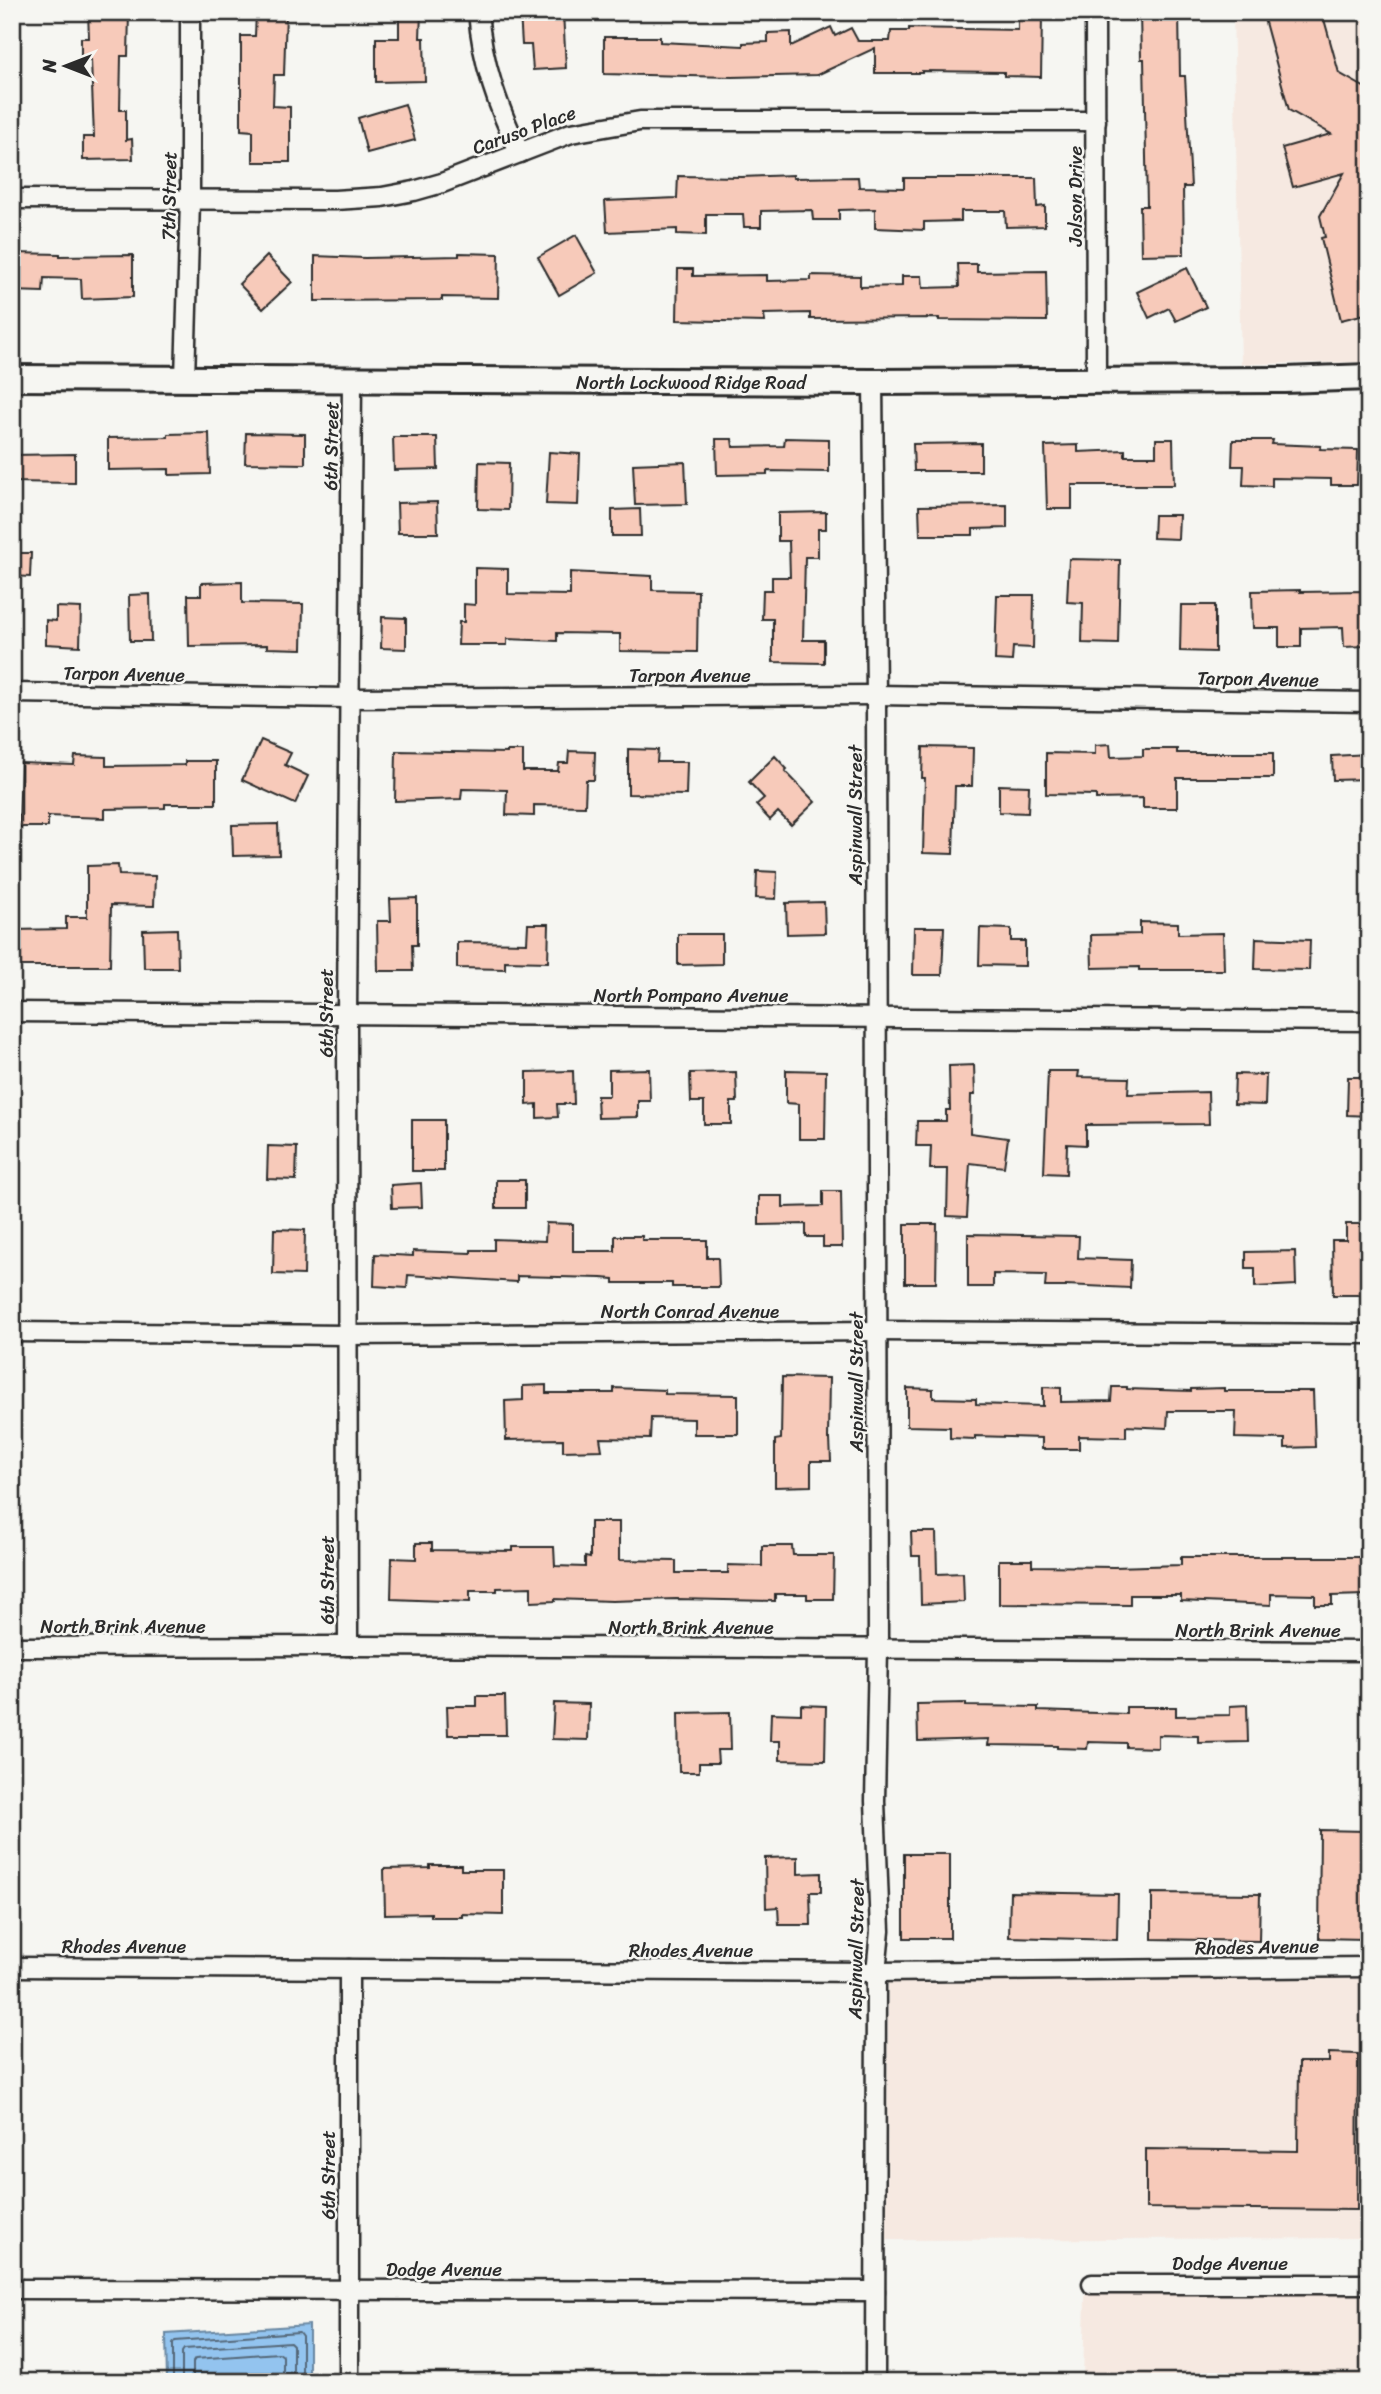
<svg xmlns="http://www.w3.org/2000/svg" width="1381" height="2394" font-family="Sriracha,sans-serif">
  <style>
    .built { fill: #f6e9e1 }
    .water { fill: #93c4ef; stroke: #6987a1; stroke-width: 2 }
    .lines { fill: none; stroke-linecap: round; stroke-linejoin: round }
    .shore { stroke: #556879; stroke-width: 2 }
    .building { fill: #f7caba; stroke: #2b2b2b; stroke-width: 2 }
    .street-casing { stroke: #2b2b2b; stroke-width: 23 }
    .secondary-casing { stroke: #2b2b2b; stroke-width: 30 }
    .street { stroke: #f6f6f2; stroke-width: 18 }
    .secondary { stroke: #f6f6f2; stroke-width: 24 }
    .labels { text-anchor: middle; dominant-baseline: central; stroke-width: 5; stroke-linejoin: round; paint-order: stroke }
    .street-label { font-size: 19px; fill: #2b2b2b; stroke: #f6f6f2 }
  </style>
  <rect width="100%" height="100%" fill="#f6f6f2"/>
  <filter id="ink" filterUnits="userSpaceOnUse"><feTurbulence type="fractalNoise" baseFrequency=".0143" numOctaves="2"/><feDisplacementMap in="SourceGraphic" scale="14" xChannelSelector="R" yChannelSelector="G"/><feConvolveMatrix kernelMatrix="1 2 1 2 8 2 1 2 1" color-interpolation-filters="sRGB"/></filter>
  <g filter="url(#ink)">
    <!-- built -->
    <g class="built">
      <path d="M1233 12H1369V362L1241 364Z"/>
      <path d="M1369 1978V2238L887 2240 888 1983Z"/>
      <path d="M1085 2295H1369V2382H1083Z"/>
    </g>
    <!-- water -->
    <path class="water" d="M309 2325V2382H167L166 2334Z"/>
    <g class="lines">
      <!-- shore -->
      <g class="shore">
        <path d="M173 2382V2344L175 2341 299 2332 302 2336V2382"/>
        <path d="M182 2382V2352L184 2349 290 2342 293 2345V2382"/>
        <path d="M193 2382V2362L195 2359 279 2353 283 2356V2382"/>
      </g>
    </g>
    <!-- building -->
    <g class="building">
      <path d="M88 12H129L128 56H121L120 110H126V140L132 139 133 159 83 160V137H94L91 60H81V38H89Z"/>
      <path d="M256 12H286L284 75H274L273 106 290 107V162H253V131L241 130V36H255Z"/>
      <path d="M399 12H421L420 38H424L425 81 376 82V38H399Z"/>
      <path d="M520 12H563L566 68 533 70 531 45H522Z"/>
      <path d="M1140 12H1179L1180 76H1185L1191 187H1183L1184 254 1141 255 1140 206H1147L1144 59H1141Z"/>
      <path d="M1274 12H1322L1339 73 1369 90V313L1341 320 1321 238 1325 237 1320 216 1344 173 1293 187 1282 148 1331 134 1289 110 1263 15Z"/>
      <path d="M1018 16H1042L1041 77 1004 76V72L922 71V73H875V48L817 75 732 77 604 74V37H660V42L743 46V43L768 42V33L791 32V46L831 27 835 36 851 28 858 41H890L891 31H909V28L1018 30Z"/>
      <path d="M405 104 415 140 367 153 358 118Z"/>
      <path d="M793 175V178L858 177 859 187 904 188V178H1036L1037 207 1045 206V226L1006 227 1005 211H961V221L924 222V230L875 228V209L839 210V220H813L812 210 761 211V227H744L743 214H706V235L677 234V229L607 232 605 201 677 198 678 176 742 177Z"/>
      <path d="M576 235 597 273 559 295 538 257Z"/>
      <path d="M12 253 60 254V256L133 255V297L82 299 81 279 44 278 43 292 12 291Z"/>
      <path d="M459 253 499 254 498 298 442 297V300L315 301V256L365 258 459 256Z"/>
      <path d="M267 256 292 282 263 309 239 284Z"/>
      <path d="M958 264H977V272L1046 271 1047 321 939 320V318L810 319V313L764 314 765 322 677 320 678 269H693V276L767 275V281L811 280V275L860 276V287L902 286V276H922L923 288 959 287Z"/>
      <path d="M1187 268 1206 307 1176 321 1169 308 1149 318 1137 292Z"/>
      <path d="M209 433 210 474 169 475V469L108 470V438L168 437V434Z"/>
      <path d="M246 433 305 434V464L245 463Z"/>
      <path d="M393 437H437L438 469 394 470Z"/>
      <path d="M785 438 829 439V472L767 471V474L717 475 716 439H732L733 447 784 446Z"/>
      <path d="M1156 439H1173L1174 485H1072V509H1047L1045 446 1078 445V452L1125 450V456H1156Z"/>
      <path d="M1233 440H1273L1272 444 1321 446 1320 449 1358 450 1357 485H1331V479L1272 478V486L1243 485 1244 466H1232Z"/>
      <path d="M981 443V471H914L913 444Z"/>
      <path d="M549 452 580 454 578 505 546 504Z"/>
      <path d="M75 454V483L12 482V455Z"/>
      <path d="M479 462 509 463 508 510 478 509Z"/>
      <path d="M685 462 687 504 635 505 633 464Z"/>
      <path d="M437 502 438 533H398L397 503Z"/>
      <path d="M1007 505V528L973 529V535H920L919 506Z"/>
      <path d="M640 509 641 536H612V510Z"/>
      <path d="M826 512V529H818V557H805L803 640H824V663L773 662V619H762L763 590H772V577H790L789 541H778V513Z"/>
      <path d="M1154 515H1179L1178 539 1153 538Z"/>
      <path d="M12 553H31L30 577 12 576Z"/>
      <path d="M1069 559 1120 560 1118 644 1082 643 1083 603 1067 602Z"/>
      <path d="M475 568 508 569V594L570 595V572L652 576V590L698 591 697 652 620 651V634L557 633V641L507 639V645H458L459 622H464V604L475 605Z"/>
      <path d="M242 582V603L303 604 302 649 267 648V645L189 646 188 595H201V583Z"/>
      <path d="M1300 590V592L1364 591 1365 646 1344 647 1343 627 1301 628V647H1279V628H1253L1252 591Z"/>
      <path d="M150 594 151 641H130L129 595Z"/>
      <path d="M997 595H1034L1033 648 1013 647 1012 661 995 660Z"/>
      <path d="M1181 605H1215V652L1180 651Z"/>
      <path d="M56 607 81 608 80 646 46 644V620L56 621Z"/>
      <path d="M382 617 406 618V649L381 648Z"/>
      <path d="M261 740 291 753 285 765 308 776 295 804 242 780Z"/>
      <path d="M1110 744 1111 757 1143 756V749H1177V753H1273V778H1177V808H1143V798L1096 799V795L1046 794V753L1095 754V745Z"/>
      <path d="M923 747 973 748 972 786H955L953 854 923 853 925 778H922Z"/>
      <path d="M628 749 658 750 657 762H687L686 795 628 794Z"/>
      <path d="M396 751 507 753V751H523V771H558L559 763H568L569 751 595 752 594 780H586L585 806 534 805V816L506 815 507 790 462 789 461 799 395 801Z"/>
      <path d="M1369 754V779L1333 780 1332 756Z"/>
      <path d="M75 756 106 757V766L185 765V761H216V804H165V808L105 809V818L48 816V827H19L21 763 74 765Z"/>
      <path d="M775 756 787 769 785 771 815 802 791 825 778 812 770 820 756 805 764 798 749 782Z"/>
      <path d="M999 785 1029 786 1028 813 999 812Z"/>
      <path d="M278 824 279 855 233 856 232 825Z"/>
      <path d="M118 865 119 875 155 876 154 906 111 905 110 966H12V930L66 929V917H87V866Z"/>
      <path d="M757 871 777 872 776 899 756 898Z"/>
      <path d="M417 898V945H412L413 971H378L377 921H391L390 899Z"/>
      <path d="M824 902 825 933 787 934 786 903Z"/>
      <path d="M1140 922 1178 923V934L1223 933 1224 970H1139V967L1092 968 1091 935 1140 934Z"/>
      <path d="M528 924H549L548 962 505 961V969L457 968V942L527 943Z"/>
      <path d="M914 927H944L942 975H913Z"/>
      <path d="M980 928 1011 929V941H1025V966L979 965Z"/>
      <path d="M177 929 178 968H144L143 930Z"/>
      <path d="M678 934H722V964L678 965Z"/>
      <path d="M1256 938 1310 940 1309 970 1255 969Z"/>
      <path d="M974 1065 975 1095H971L970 1133 1008 1138 1004 1167 970 1163 967 1217 947 1216 948 1169H930L931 1146H916L917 1121H946V1110H950L949 1066Z"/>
      <path d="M649 1069 650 1101H638V1117L598 1118 597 1096H609V1070Z"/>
      <path d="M786 1070 826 1071 825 1139H799V1104L786 1103Z"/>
      <path d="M573 1071 574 1104H557L558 1117 537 1118V1104L527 1105V1072Z"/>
      <path d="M1048 1071H1079L1078 1077 1129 1078 1128 1094 1208 1092 1209 1124 1086 1125V1145L1067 1144 1066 1174 1044 1173Z"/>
      <path d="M736 1072 737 1102H731V1124H704V1102H691L690 1073Z"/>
      <path d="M1235 1074 1266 1075 1265 1105 1234 1104Z"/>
      <path d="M1348 1077H1369V1116L1347 1115Z"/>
      <rect x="412" y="1120" width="32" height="51"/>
      <path d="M268 1146 297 1147 296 1180 267 1179Z"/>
      <rect x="496" y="1180" width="29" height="28"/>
      <path d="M421 1183 422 1207 392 1208 391 1185Z"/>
      <path d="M823 1191H841L842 1247H823V1237H806V1224L759 1225V1196H783V1207L823 1206Z"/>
      <path d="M546 1223 573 1224V1251H615V1236H642V1240H707V1258H718L719 1287H672V1283H614V1279L601 1278 517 1276V1282L408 1275 407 1288 374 1286 375 1254 413 1256V1251L471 1253V1250H494V1239L545 1241Z"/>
      <path d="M905 1224H937L936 1283H905Z"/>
      <path d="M1346 1224H1366L1367 1295H1333L1332 1240H1346Z"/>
      <path d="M274 1229 305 1230 304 1275 273 1274Z"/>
      <path d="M968 1234 1079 1236 1078 1258 1131 1260 1130 1288 1066 1285V1287H1045L1046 1275 993 1274V1287H968Z"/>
      <path d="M1295 1251 1296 1285 1255 1287V1268H1246V1252Z"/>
      <path d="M782 1377 829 1378 828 1439H830L831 1461H811V1486L775 1487V1440L781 1439Z"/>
      <path d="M546 1385V1393H614V1388L665 1390V1394L738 1395V1434H694V1419L651 1418 650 1439 600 1438 602 1450 563 1451V1439L506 1440 505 1401 523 1400V1386Z"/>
      <path d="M1043 1387 1061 1388V1402L1111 1401 1112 1387H1127V1389L1191 1391V1389L1224 1388V1391H1313L1315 1447 1285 1448V1439L1235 1438 1236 1411H1168L1167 1428 1126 1426V1437L1079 1436V1449H1042V1438L975 1436V1439L950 1438V1427L907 1426V1388L933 1389V1398L976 1399V1404L1043 1406Z"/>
      <path d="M590 1522H619V1560L676 1561V1573H728V1565L762 1566V1546H792L793 1555H834L833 1599H807V1594H775V1601L676 1599 612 1601 555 1599V1601L531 1602V1587L497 1588V1591H470V1602L391 1599 392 1558 416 1559V1543H432V1550L513 1551V1547H554L555 1566 585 1567V1557L590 1558Z"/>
      <path d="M911 1532H936L937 1574 963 1573 964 1602 921 1604 920 1556H912Z"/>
      <path d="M1181 1557H1364L1365 1595 1332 1596V1605H1315V1595L1271 1594V1605L1181 1601V1595H1130V1605L999 1604V1560H1032V1566L1114 1567 1181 1565Z"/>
      <path d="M477 1696H505L506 1735H448L447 1706H477Z"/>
      <path d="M554 1703 589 1704 588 1740 552 1739Z"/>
      <path d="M966 1703V1706L1038 1707V1711L1126 1714V1707H1176V1716L1230 1715V1706L1247 1705 1248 1742 1198 1743V1736L1158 1735V1748L1126 1747V1743L1088 1742 1087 1749 1057 1748V1746L988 1745 989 1739 918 1741 917 1704Z"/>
      <path d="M801 1705 826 1706 825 1761 780 1760V1741H770L771 1713 801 1714Z"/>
      <path d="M730 1712 731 1750H717L718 1763H699V1772H679L678 1713Z"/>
      <path d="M1320 1830 1365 1831 1364 1939 1319 1938Z"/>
      <rect x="904" y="1854" width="46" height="84"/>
      <path d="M798 1857V1874L821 1873V1892H810L811 1925H779L778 1907 766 1908 765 1858Z"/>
      <path d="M430 1865H461V1870H503V1915L462 1914V1917H431V1913L385 1914 384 1869 430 1868Z"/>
      <path d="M1010 1892 1118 1894 1117 1940 1009 1937Z"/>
      <path d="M1152 1893 1260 1894 1259 1941 1152 1939Z"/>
      <path d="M1329 2053 1358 2054 1357 2210 1146 2208V2149L1298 2151 1299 2062H1329Z"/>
    </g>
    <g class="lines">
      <!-- street casing -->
      <g class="street-casing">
        <g id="street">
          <path d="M478 12C482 63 498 108 520 153"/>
          <path d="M1095 12 1096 380"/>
          <path d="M12 199 335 200 382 197 414 191 442 183 571 133 640 121H1096"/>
          <path d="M185 379 190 200V12"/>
          <path d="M873 382 876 695 878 1649 875 1801 880 1931 876 1972 875 2382"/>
          <path d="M12 693 348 698 876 695 1369 702"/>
          <path d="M12 1012 1369 1021"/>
          <path d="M12 1332 347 1335 876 1331 1369 1334"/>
          <path d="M348 1646 347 1015 352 381"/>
          <path d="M12 1647 348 1646 1369 1651"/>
          <path d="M12 1967 876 1972 1369 1967"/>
          <path d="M1092 2284H1369"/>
          <path d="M12 2289 875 2291"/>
          <path d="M349 2382V1969"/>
        </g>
      </g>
      <!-- secondary casing -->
      <g class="secondary-casing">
        <path id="secondary" d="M12 378 873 382 1285 380 1369 377"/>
      </g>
      <!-- street -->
      <use href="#street" class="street"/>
      <!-- secondary -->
      <use href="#secondary" class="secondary"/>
    </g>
  </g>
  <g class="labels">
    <!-- street labels -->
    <g class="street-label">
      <text transform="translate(524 130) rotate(-20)">Caruso Place</text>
      <text transform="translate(169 196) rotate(-89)">7th Street</text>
      <text transform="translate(1075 196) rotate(-90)">Jolson Drive</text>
      <text x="691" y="382">North Lockwood Ridge Road</text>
      <text transform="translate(331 446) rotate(-89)">6th Street</text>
      <text transform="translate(124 674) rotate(1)">Tarpon Avenue</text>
      <text x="690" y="675">Tarpon Avenue</text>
      <text transform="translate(1258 679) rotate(1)">Tarpon Avenue</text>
      <text transform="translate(855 815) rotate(-90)">Aspinwall Street</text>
      <text x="691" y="995">North Pompano Avenue</text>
      <text transform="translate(326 1013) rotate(-90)">6th Street</text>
      <text x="690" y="1311">North Conrad Avenue</text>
      <text transform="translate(856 1382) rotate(-90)">Aspinwall Street</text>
      <text transform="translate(327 1580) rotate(-90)">6th Street</text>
      <text x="123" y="1626">North Brink Avenue</text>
      <text x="691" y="1627">North Brink Avenue</text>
      <text x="1258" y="1630">North Brink Avenue</text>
      <text x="124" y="1946">Rhodes Avenue</text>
      <text transform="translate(1257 1947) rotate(-1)">Rhodes Avenue</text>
      <text transform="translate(856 1949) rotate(-89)">Aspinwall Street</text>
      <text x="691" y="1950">Rhodes Avenue</text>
      <text transform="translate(328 2175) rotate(-90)">6th Street</text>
      <text x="1230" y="2263">Dodge Avenue</text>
      <text x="444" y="2269">Dodge Avenue</text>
    </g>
  </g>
  <!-- margin -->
  <rect width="1381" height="2394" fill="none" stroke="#f6f6f2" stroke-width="42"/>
  <rect x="21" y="21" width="1339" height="2352" fill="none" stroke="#2b2b2b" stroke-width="2.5" filter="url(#ink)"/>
  <!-- north arrow -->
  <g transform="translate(66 66) rotate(270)" stroke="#f6f6f2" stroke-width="5" paint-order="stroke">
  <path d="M0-5L12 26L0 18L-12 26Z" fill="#2b2b2b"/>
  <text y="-10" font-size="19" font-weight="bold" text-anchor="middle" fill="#2b2b2b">N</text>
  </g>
</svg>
